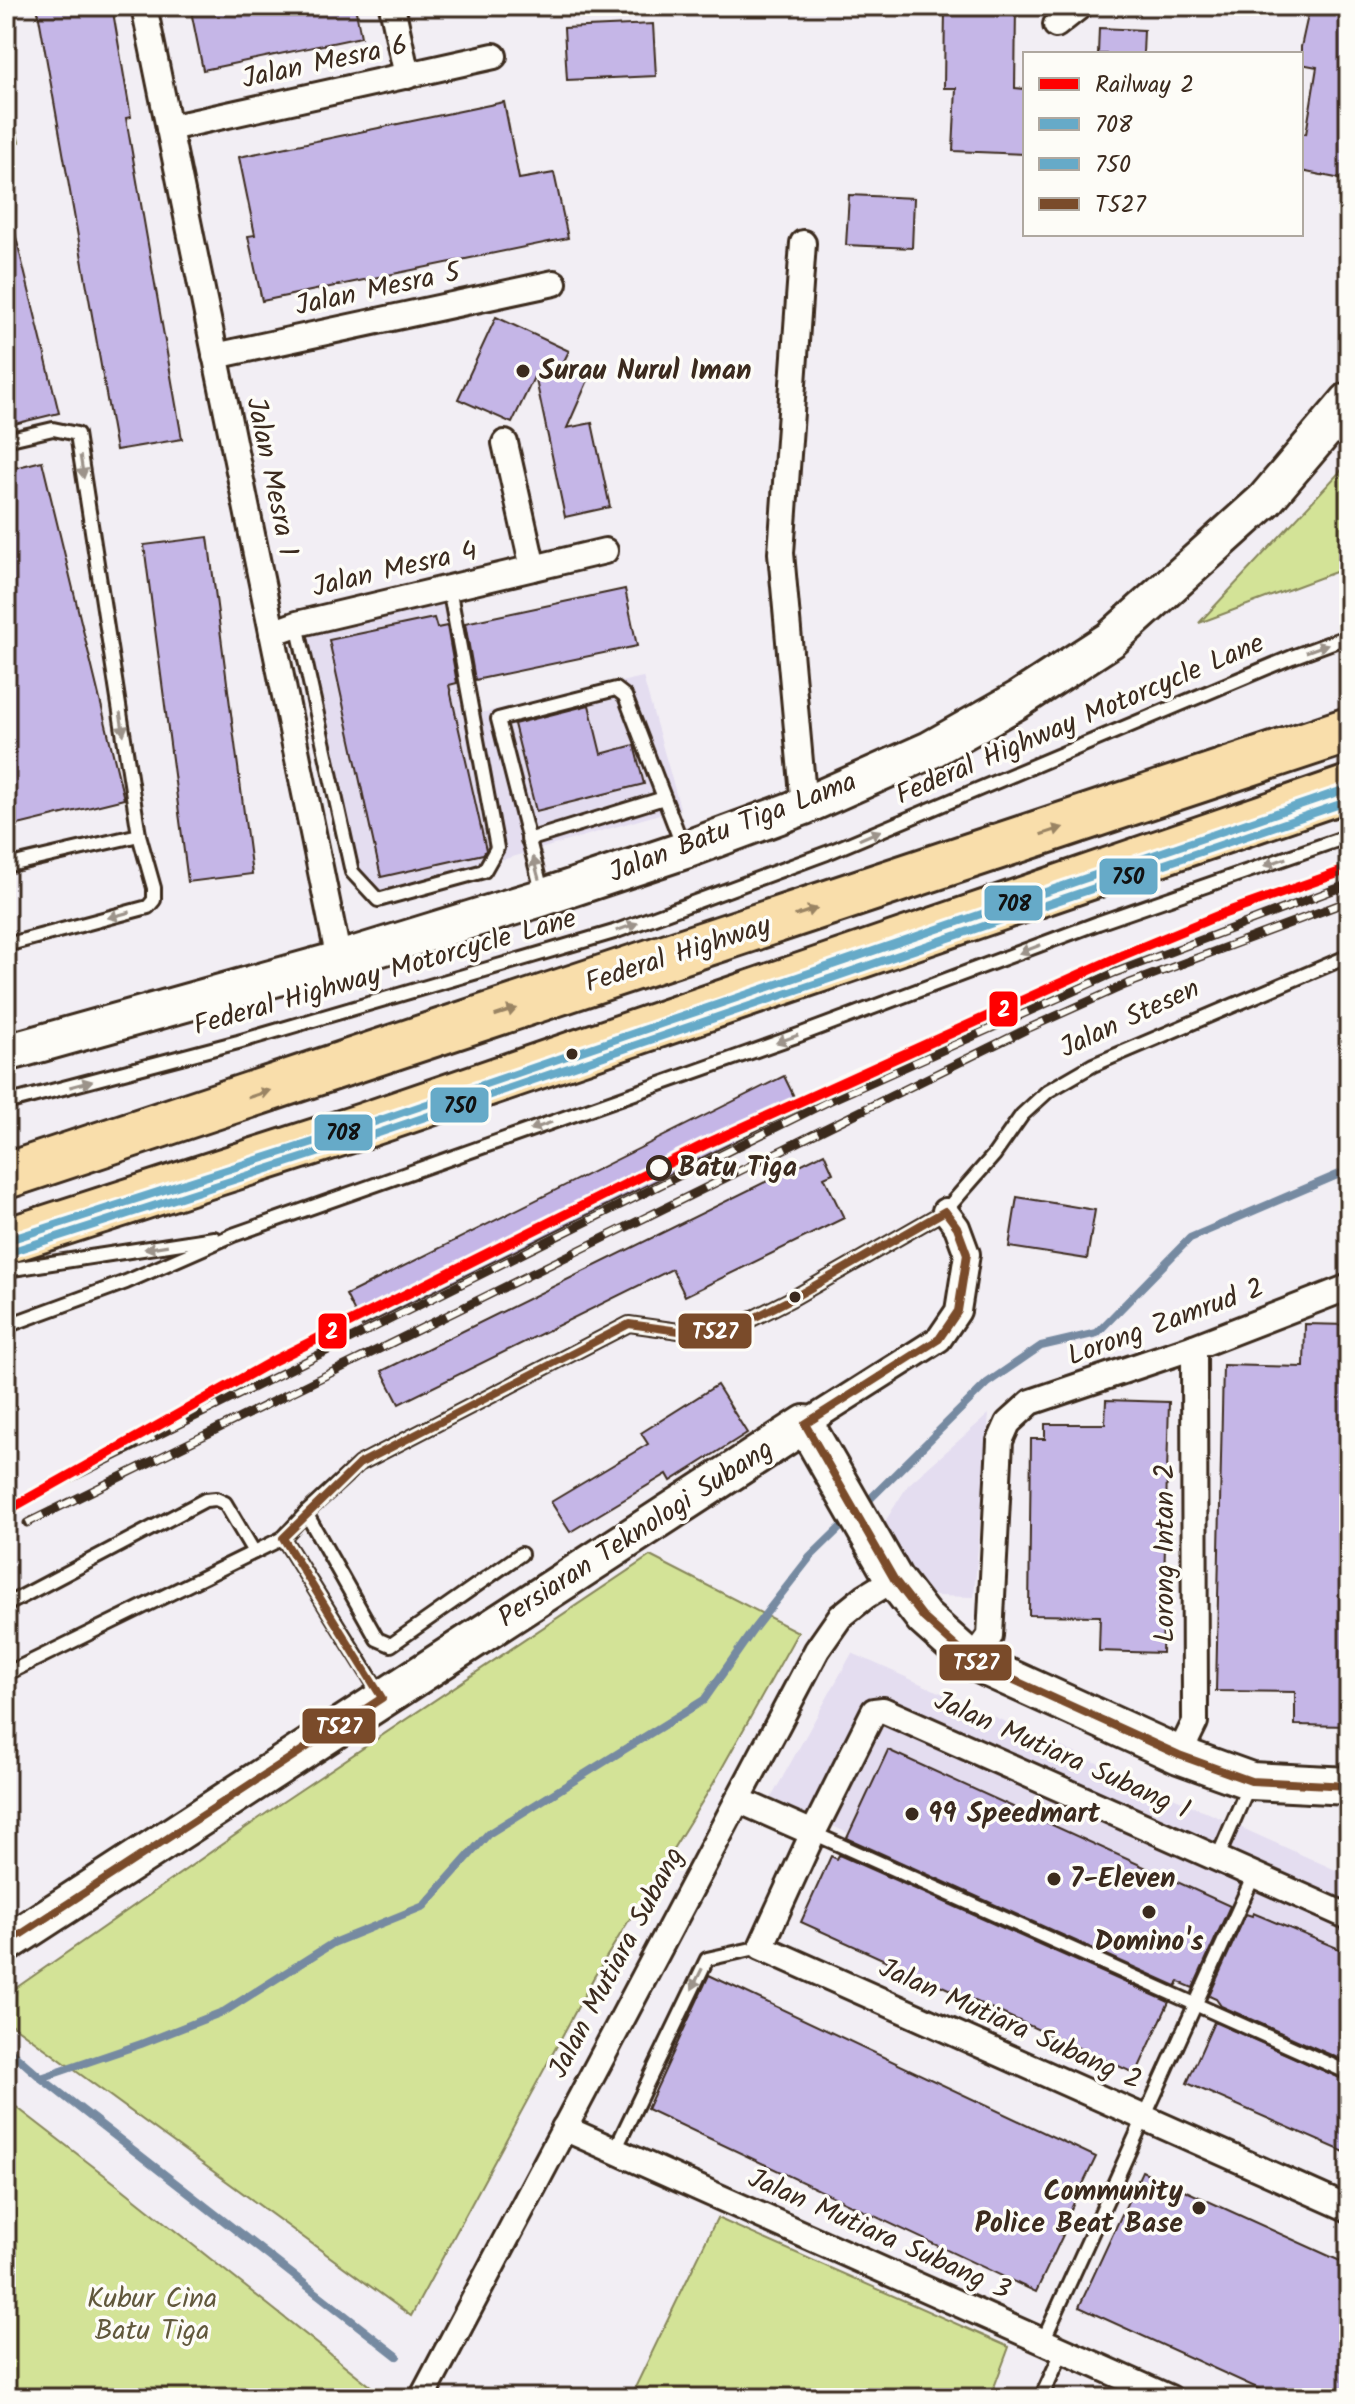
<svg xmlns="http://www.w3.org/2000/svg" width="1355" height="2404" font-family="Kalam,sans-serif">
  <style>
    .built { fill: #e4ddf0 }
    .green { fill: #d3e397; stroke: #87865a; stroke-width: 2 }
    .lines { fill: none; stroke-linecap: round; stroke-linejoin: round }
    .stream { stroke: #768aa1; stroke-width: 8 }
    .building { fill: #c5b6e7; stroke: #3b2a1e; stroke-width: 2 }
    .lane-casing { stroke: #3b2a1e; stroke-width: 18 }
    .street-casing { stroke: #3b2a1e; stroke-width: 30 }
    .secondary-casing { stroke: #3b2a1e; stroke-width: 42 }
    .highway-casing { stroke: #3b2a1e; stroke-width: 50 }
    .lane { stroke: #fdfcf7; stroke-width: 12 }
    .street { stroke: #fdfcf7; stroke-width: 24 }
    .secondary { stroke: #fdfcf7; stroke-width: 36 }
    .highway { stroke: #f9deab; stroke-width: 44 }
    .rail-casing { stroke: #3b2a1e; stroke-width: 9 }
    .rail { stroke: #fdfcf7; stroke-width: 6; stroke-dasharray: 18; stroke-linecap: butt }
    .bus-1-casing { stroke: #fdfcf7; stroke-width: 14 }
    .bus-2-casing { stroke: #fdfcf7; stroke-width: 14 }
    .bus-3-casing { stroke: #fdfcf7; stroke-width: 14 }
    .bus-1 { stroke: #66aac8; stroke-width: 8 }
    .bus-2 { stroke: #66aac8; stroke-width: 8 }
    .bus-3 { stroke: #7a4b2a; stroke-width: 8 }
    .rail-1-casing { stroke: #fdfcf7; stroke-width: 16 }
    .rail-1 { stroke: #f00; stroke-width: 10 }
    .oneway { fill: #9c938a }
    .oneway2 { fill: #9a8464 }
    .poi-dot { fill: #3b2a1e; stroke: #fdfcf7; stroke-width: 3 }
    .stop-dot { fill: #fdfcf7; stroke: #3b2a1e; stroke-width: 4 }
    .labels { text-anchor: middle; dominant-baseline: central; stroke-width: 7; stroke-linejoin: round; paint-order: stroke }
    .street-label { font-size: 28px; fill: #3b2a1e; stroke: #fdfcf7 }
    .poi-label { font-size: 28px; font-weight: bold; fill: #3b2a1e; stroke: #fdfcf7; text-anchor: start }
    .stop-label { font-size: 28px; font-weight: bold; fill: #3b2a1e; stroke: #fdfcf7; text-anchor: start }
    .park-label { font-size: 28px; fill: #61583c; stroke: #fdfcf7 }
    .line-badge { stroke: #fdfcf7; stroke-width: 3 }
    .badge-label { font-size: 22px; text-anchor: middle; font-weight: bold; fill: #fff }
    .pale-badge-label { font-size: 22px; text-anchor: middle; font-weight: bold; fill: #111 }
  </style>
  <rect width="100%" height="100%" fill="#f2eef4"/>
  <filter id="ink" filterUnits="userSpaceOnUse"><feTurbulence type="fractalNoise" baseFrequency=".0125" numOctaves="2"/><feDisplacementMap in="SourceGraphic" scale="16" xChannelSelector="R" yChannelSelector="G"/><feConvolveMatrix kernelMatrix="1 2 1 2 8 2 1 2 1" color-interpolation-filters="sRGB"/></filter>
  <g filter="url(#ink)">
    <!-- built -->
    <g class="built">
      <path d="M444 599 467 716 643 677 680 808 516 856 381 892 358 872 307 632Z"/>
      <path d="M989 1414 974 1597 935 1596 919 1583 884 1523 908 1485Z"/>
      <path d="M852 1653 1349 1876V2061L771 1798Z"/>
    </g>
    <!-- green -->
    <g class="green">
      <path d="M6 87 19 142 6 145Z"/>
      <path d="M1349 462V567L1199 623Z"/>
      <path d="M650 1556 798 1632 713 1784 594 1977 411 2316 6 2020V1995L281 1803Z"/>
      <path d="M6 2099 120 2187 373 2388 378 2398H6Z"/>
      <path d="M717 2218 1009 2347 990 2398H630Z"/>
    </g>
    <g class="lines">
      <!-- stream -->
      <g class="stream">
        <path d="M863 1506 987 1383 1041 1346 1097 1333 1190 1238 1349 1170"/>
        <path d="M6 2047 41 2078 397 2356"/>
        <path d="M41 2078 141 2044 225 2011 333 1943 424 1906 488 1834 704 1700 753 1630 810 1557 850 1518"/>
      </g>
    </g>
    <!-- building -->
    <g class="building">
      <path d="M37 6H112L131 117 126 118 182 439 116 450Z"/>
      <path d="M190 6H355L361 37 203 70Z"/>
      <path d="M945 6H1016L1015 88 1025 89V154L953 151 956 88H944Z"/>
      <path d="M1310 6H1349V163L1346 180 1301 171V133L1306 134 1317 67 1301 64V47Z"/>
      <path d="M653 24 656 76 567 80 564 28Z"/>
      <path d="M1099 28 1144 30 1143 54H1098Z"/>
      <path d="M504 102 519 179 554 173 568 238 262 301 248 236 255 235 239 157Z"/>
      <path d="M849 195 914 198 912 248 846 245Z"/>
      <path d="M14 229 59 413 6 426V230Z"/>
      <path d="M496 317 569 351 562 365 589 378 567 428 592 423 610 507 565 517 535 375 512 423 458 399Z"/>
      <path d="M42 461 124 799 6 828V470Z"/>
      <path d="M208 537 252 874 188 882 144 545Z"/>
      <path d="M625 589 637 646 475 680 465 623Z"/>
      <path d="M434 618 437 628 447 626 457 683 449 685 486 850 483 854 381 877 329 640Z"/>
      <path d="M589 705 601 754 634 745 644 784 536 811 514 724Z"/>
      <path d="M784 1076 800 1109 362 1327 346 1295Z"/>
      <path d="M824 1153 833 1173 824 1177 844 1218 685 1296 672 1269 399 1404 382 1371Z"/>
      <path d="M1017 1197 1095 1210 1087 1259 1009 1247Z"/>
      <path d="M1305 1324 1349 1325V1726L1295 1725V1692L1216 1691 1223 1365 1304 1367Z"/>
      <path d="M717 1385 747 1433 671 1481 667 1474 570 1532 551 1502 648 1444 641 1433Z"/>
      <path d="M1106 1400 1169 1402 1162 1653 1099 1651 1100 1616 1029 1615 1031 1439H1045V1424H1105Z"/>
      <path d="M888 1750 1230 1906 1193 1988 1179 1982 1176 1986 847 1838Z"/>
      <path d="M839 1855 1169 2002 1136 2074 801 1922 831 1856 837 1859Z"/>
      <path d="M1253 1913 1349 1953V2063L1221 2006 1216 1999 1209 1996 1246 1914 1252 1916Z"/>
      <path d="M709 1975 1096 2157 1059 2234 1063 2235 1036 2292 647 2109Z"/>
      <path d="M1214 2022 1349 2082V2154L1187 2083Z"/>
      <path d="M1142 2171 1349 2265V2398H1279L1079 2307Z"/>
    </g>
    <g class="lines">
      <!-- lane casing -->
      <g class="lane-casing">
        <g id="lane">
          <path d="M6 440 53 429 77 434 139 835 6 866"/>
          <path d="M297 624 352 872 378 900 484 871 497 848 449 588"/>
          <path d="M528 840 664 798"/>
          <path d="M543 895 498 719 616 689 625 696 683 847"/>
          <path d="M6 945 148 907 154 900V888L139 835"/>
          <path d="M6 1103 238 1042 614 932 827 853 1292 657 1349 636"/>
          <path d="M6 1270 214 1238"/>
          <path d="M6 1326 126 1282 233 1235 799 1035 1098 923 1349 836"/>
          <path d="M306 1513 377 1639 391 1645 521 1554"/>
          <path d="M6 1605 205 1500 216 1499 225 1503 254 1552"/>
          <path d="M6 1674 283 1538"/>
          <path d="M381 1695 283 1538 306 1513 359 1464 629 1324 679 1331H728L793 1298 945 1211 994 1155 1022 1115 1048 1091 1093 1065 1349 956"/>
          <path d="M813 1833 1349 2073"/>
          <path d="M1217 1859 1249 1785"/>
          <path d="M615 2150 707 1959 761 1947"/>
          <path d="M1043 2341 1254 1875"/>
          <path d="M1041 2398 1063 2350"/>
        </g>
      </g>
      <!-- street casing -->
      <g class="street-casing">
        <g id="street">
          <path d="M144 6 339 960"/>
          <path d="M392 6 407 76"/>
          <path d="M1056 25 1080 6"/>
          <path d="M169 128 494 56"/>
          <path d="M803 243 781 553 804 806"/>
          <path d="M215 356 554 283"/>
          <path d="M505 443 533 568"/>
          <path d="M272 633 297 624 605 551"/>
          <path d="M805 1424 939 1339 958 1311 967 1254 957 1227 945 1211"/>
          <path d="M972 1661 990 1636 1000 1441 1008 1423 1031 1402 1194 1347 1349 1287"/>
          <path d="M1179 1755 1195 1722 1194 1347"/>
          <path d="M738 1800 813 1833"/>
          <path d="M1349 1917 883 1710 874 1711 813 1833 761 1947 1349 2209"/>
          <path d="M564 2128 1170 2398"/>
          <path d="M422 2398 817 1650 840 1617 866 1596 894 1579"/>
        </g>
      </g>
      <!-- secondary casing -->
      <g class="secondary-casing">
        <g id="secondary">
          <path d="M6 1053 339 960 544 897 685 850 804 806 930 750 1018 700 1110 640 1265 500 1349 401"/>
          <path d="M6 1944 805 1424 894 1579 924 1618 972 1661 1179 1755 1251 1781 1349 1786"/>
        </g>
      </g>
      <!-- highway casing -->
      <g class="highway-casing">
        <g id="highway">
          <path d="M6 1176 1349 730"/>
          <path d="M6 1241 363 1126 1349 788"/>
        </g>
      </g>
      <!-- lane -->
      <use href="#lane" class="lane"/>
      <!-- street -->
      <use href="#street" class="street"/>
      <!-- secondary -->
      <use href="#secondary" class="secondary"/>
      <!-- highway -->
      <use href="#highway" class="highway"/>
      <!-- rail casing -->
      <g class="rail-casing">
        <g id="rail">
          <path d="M9 1509 829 1101 1114 973 1349 884"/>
          <path d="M27 1523 1027 1029 1125 985 1349 901"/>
        </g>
      </g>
      <!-- rail -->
      <use href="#rail" class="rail"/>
      <!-- bus-1 casing -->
      <g class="bus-1-casing">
        <path id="bus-1" d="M6 1241 363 1126 1349 788"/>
      </g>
      <!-- bus-2 casing -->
      <g class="bus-2-casing">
        <path id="bus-2" d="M10 1252 367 1137 1349 801"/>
      </g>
      <!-- bus-3 casing -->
      <g class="bus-3-casing">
        <path id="bus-3" d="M6 1944 382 1698 283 1538 359 1464 629 1324 679 1331H728L793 1298 945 1211 957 1227 967 1254 958 1311 939 1339 805 1424 894 1579 924 1618 972 1661 1179 1755 1251 1781 1349 1786"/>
      </g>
      <!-- bus-1 -->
      <use href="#bus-1" class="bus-1"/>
      <!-- bus-2 -->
      <use href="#bus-2" class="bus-2"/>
      <!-- bus-3 -->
      <use href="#bus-3" class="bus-3"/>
      <!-- rail-1 casing -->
      <g class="rail-1-casing">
        <path id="rail-1" d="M6 1511 271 1362 704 1145 1123 955 1222 914 1349 869"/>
      </g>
      <!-- rail-1 -->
      <use href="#rail-1" class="rail-1"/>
    </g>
    <!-- one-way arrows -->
    <defs><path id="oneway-solid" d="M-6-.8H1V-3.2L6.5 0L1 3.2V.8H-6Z" transform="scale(2)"/></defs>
    <g class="oneway">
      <use href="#oneway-solid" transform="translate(82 467) rotate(81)"/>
      <use href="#oneway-solid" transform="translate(1317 648) rotate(-20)"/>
      <use href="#oneway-solid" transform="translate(122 724) rotate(81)"/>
      <use href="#oneway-solid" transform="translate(870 835) rotate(-23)"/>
      <use href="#oneway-solid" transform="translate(1275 862) rotate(161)"/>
      <use href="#oneway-solid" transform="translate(536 868) rotate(-105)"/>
      <use href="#oneway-solid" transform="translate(119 915) rotate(165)"/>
      <use href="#oneway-solid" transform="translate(627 927) rotate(-20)"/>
      <use href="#oneway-solid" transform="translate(1030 949) rotate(159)"/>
      <use href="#oneway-solid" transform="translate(787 1039) rotate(161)"/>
      <use href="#oneway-solid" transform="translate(81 1084) rotate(-15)"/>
      <use href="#oneway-solid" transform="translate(541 1126) rotate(161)"/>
      <use href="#oneway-solid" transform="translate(156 1247) rotate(171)"/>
      <use href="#oneway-solid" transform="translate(697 1979) rotate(116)"/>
    </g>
    <g class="oneway2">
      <use href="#oneway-solid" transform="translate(1052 831) rotate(-18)"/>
      <use href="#oneway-solid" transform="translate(806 912) rotate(-18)"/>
      <use href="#oneway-solid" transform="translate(506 1012) rotate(-18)"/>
      <use href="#oneway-solid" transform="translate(259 1094) rotate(-18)"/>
    </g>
  </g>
  <!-- markers -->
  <g class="poi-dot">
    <circle cx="523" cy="371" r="8"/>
    <circle cx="572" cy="1054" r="7"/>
    <circle cx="795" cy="1297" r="7"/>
    <circle cx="912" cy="1814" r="8"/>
    <circle cx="1054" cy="1879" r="8"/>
    <circle cx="1149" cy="1912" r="8"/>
    <circle cx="1199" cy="2208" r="8"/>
  </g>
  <circle class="stop-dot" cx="659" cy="1168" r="11"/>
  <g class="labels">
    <!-- street labels -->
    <g class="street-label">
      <text transform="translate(325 63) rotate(-12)">Jalan Mesra 6</text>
      <text transform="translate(378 290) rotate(-12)">Jalan Mesra 5</text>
      <text transform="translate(271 477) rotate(78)">Jalan Mesra 1</text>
      <text transform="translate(395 570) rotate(-13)">Jalan Mesra 4</text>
      <text transform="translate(1080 720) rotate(-23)">Federal Highway Motorcycle Lane</text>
      <text transform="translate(733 828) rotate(-21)">Jalan Batu Tiga Lama</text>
      <text transform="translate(678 955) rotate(-18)">Federal Highway</text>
      <text transform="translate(385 973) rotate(-16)">Federal Highway Motorcycle Lane</text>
      <text transform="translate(1130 1019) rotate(-25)">Jalan Stesen</text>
      <text transform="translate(1166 1323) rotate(-20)">Lorong Zamrud 2</text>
      <text transform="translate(636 1534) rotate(-33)">Persiaran Teknologi Subang</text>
      <text transform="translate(1165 1553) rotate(-90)">Lorong Intan 2</text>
      <text transform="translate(1062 1756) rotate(24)">Jalan Mutiara Subang 1</text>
      <text transform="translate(617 1963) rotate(-62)">Jalan Mutiara Subang</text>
      <text transform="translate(1010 2025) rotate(24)">Jalan Mutiara Subang 2</text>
      <text transform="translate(879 2235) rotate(24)">Jalan Mutiara Subang 3</text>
    </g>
    <!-- poi labels -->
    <g class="poi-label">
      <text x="539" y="371">Surau Nurul Iman</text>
      <text x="928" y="1814">99 Speedmart</text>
      <text x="1070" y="1879">7-Eleven</text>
      <text x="1149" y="1942" text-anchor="middle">Domino's</text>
      <text x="1183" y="2192" text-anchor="end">Community<tspan x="1183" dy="32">Police Beat Base</tspan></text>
    </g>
    <!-- stop labels -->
    <g class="stop-label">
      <text x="678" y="1168">Batu Tiga</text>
    </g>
    <!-- park labels -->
    <g class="park-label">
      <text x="152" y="2299">Kubur Cina<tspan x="152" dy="32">Batu Tiga</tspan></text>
    </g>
  </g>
  <g class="line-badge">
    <rect x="1098" y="857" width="61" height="39" rx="8" fill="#66aac8"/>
    <rect x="983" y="884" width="61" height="38" rx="8" fill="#66aac8"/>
    <rect x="988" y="990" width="31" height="38" rx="8" fill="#f00"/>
    <rect x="429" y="1086" width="61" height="38" rx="8" fill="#66aac8"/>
    <rect x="313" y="1113" width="61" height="39" rx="8" fill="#66aac8"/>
    <rect x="677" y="1312" width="76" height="38" rx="8" fill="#7a4b2a"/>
    <rect x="317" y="1312" width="31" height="38" rx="8" fill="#f00"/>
    <rect x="938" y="1643" width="75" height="39" rx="8" fill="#7a4b2a"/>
    <rect x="301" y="1707" width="76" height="38" rx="8" fill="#7a4b2a"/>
  </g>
  <g class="badge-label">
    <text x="1004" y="1017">2</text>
    <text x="715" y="1339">T527</text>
    <text x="332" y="1339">2</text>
    <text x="976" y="1670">T527</text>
    <text x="339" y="1734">T527</text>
  </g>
  <g class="pale-badge-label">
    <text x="1128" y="884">750</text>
    <text x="1014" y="911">708</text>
    <text x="460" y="1113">750</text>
    <text x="343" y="1140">708</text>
  </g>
  <!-- margin -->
  <rect width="1355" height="2404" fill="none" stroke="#fdfcf7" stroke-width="32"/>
  <rect x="16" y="16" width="1323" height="2372" fill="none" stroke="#3b2a1e" stroke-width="3" filter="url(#ink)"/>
  <!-- legend -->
  <rect x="1023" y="52" width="280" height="184" fill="#fdfcf7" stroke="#afa8a0" stroke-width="2"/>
  <rect x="1039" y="78" width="40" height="12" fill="#ff0000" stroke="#afa8a0" stroke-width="2"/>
  <text x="1095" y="92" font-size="24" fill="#3b2a1e">Railway 2</text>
  <rect x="1039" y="118" width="40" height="12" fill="#66aac8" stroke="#afa8a0" stroke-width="2"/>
  <text x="1095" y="132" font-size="24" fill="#3b2a1e">708</text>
  <rect x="1039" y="158" width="40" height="12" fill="#66aac8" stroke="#afa8a0" stroke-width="2"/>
  <text x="1095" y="172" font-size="24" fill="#3b2a1e">750</text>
  <rect x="1039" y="198" width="40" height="12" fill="#7a4b2a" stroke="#afa8a0" stroke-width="2"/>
  <text x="1095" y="212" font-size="24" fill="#3b2a1e">T527</text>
</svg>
